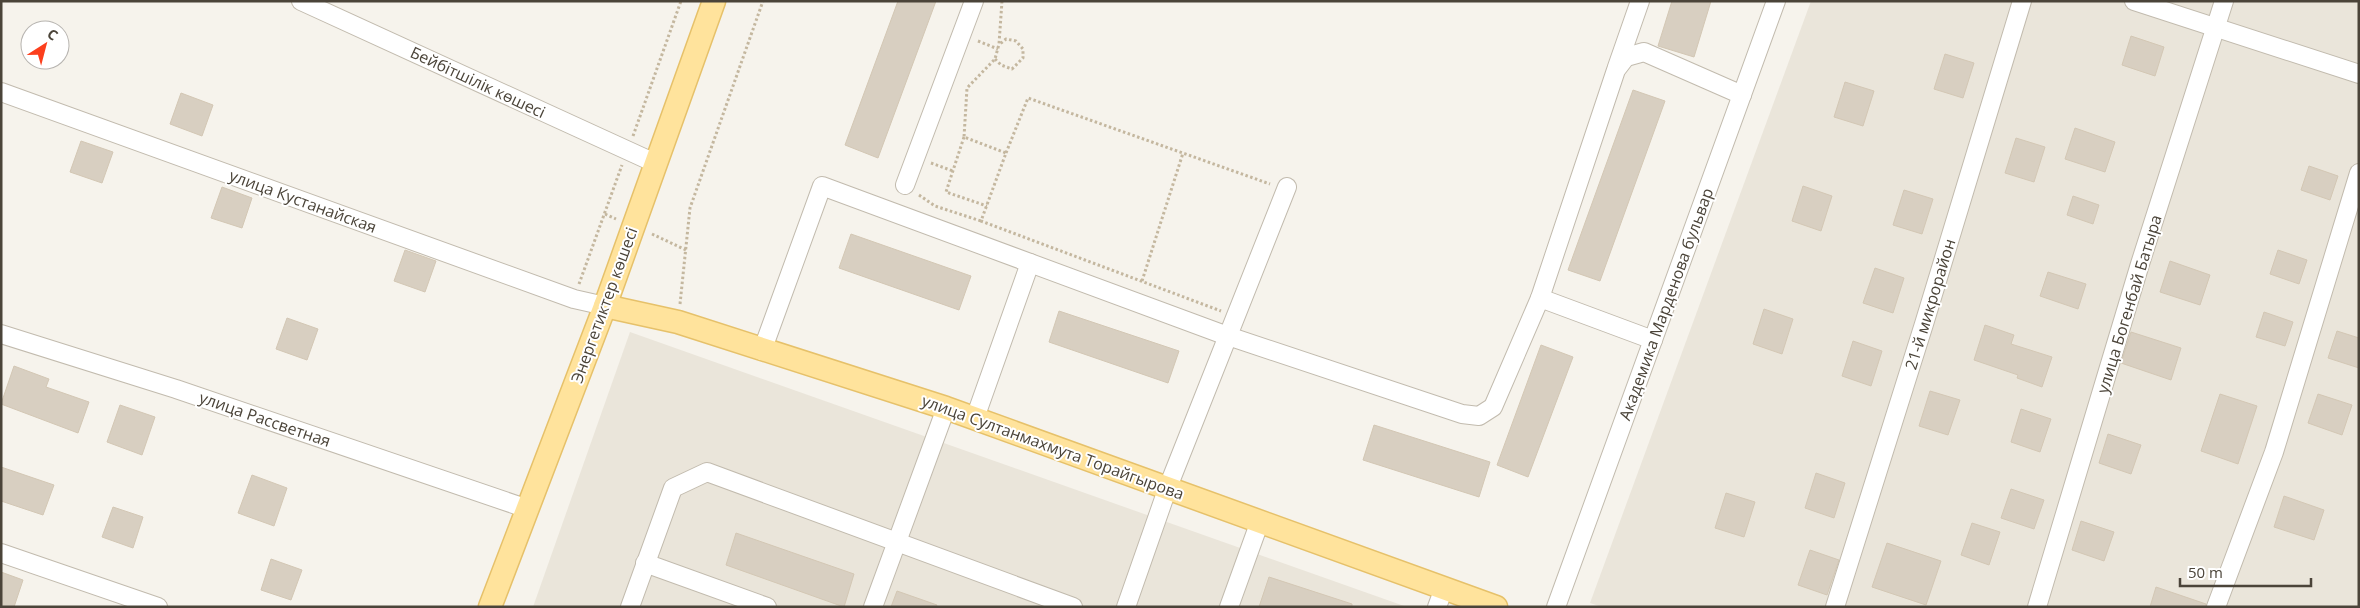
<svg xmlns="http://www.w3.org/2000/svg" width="2360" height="608" font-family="'Open Sans',sans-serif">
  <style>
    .residential { fill: #eae5da }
    .building { fill: #d8cfc1; stroke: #d3c7b4 }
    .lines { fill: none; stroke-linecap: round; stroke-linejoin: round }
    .minor-casing { stroke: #c2bbae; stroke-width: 20 }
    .major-casing { stroke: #e6c16a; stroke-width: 25 }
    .path { stroke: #c4b79f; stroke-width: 3; stroke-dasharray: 2.5 2.5; stroke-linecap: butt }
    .minor { stroke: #fff; stroke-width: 18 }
    .major { stroke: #ffe39c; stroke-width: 22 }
    .labels { text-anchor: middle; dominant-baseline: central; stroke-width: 4; stroke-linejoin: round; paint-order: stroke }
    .street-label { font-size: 16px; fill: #4b4439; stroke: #fff }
  </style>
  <rect width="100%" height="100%" fill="#f6f3ec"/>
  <!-- residential -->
  <g class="residential">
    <path d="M1811 1H2359V607H1602L1590 603Z"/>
    <path d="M630 332 1407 607H533Z"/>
  </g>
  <!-- building -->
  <g class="building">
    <path d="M898 1H936L878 158 845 145Z"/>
    <path d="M1672 1H1711L1694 57 1658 46Z"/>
    <path d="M2131 36 2164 47 2155 76 2122 65Z"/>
    <path d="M1945 54 1974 63 1963 98 1934 89Z"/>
    <path d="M1845 82 1874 91 1863 126 1834 117Z"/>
    <path d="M1633 90 1665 101 1600 281 1568 270Z"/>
    <path d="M181 93 213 105 202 136 170 124Z"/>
    <path d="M2075 128 2115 142 2105 172 2065 159Z"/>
    <path d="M2016 138 2045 147 2034 182 2005 173Z"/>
    <path d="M81 141 113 152 102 183 70 172Z"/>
    <path d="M2309 166 2338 176 2330 200 2301 190Z"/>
    <path d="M1803 186 1832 196 1821 231 1792 221Z"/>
    <path d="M222 187 252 198 242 228 211 218Z"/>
    <path d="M1904 190 1933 199 1922 234 1893 225Z"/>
    <path d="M2073 196 2099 205 2093 224 2067 215Z"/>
    <path d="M851 234 971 276 959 310 839 268Z"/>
    <path d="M405 250 436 261 425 292 394 281Z"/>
    <path d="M2278 250 2307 260 2299 284 2270 274Z"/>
    <path d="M2170 261 2210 275 2200 305 2160 292Z"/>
    <path d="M1875 268 1904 278 1893 313 1863 303Z"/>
    <path d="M2048 272 2086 284 2078 309 2040 296Z"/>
    <path d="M1764 309 1793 319 1782 354 1753 344Z"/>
    <path d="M1059 311 1179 351 1168 383 1049 342Z"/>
    <path d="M2264 312 2293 322 2285 346 2256 337Z"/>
    <path d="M287 318 318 329 307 360 276 349Z"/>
    <path d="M1985 325 2014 335 2011 344 2052 357 2042 387 2017 378 2018 375 1974 360Z"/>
    <path d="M2337 331 2359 338V368L2328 358Z"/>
    <path d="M2131 332 2181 348 2171 380 2121 363Z"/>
    <path d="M1853 341 1882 351 1871 386 1842 376Z"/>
    <path d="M1541 345 1573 357 1528 477 1497 465Z"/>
    <path d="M14 366 49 379 46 387 89 402 78 433 1 404Z"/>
    <path d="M1930 391 1960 400 1948 435 1919 426Z"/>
    <path d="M2220 394 2257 406 2238 464 2201 451Z"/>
    <path d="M2318 394 2352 405 2342 435 2308 423Z"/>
    <path d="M120 405 155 417 142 455 107 442Z"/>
    <path d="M2021 409 2051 419 2040 452 2011 442Z"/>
    <path d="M1374 425 1490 462 1479 497 1363 460Z"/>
    <path d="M2108 434 2141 445 2131 474 2099 463Z"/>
    <path d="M1 467 54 485 43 515 1 501Z"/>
    <path d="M1816 473 1845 483 1834 518 1805 508Z"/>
    <path d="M252 475 287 488 274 526 238 513Z"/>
    <path d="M2011 489 2044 500 2034 529 2001 518Z"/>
    <path d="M1726 493 1755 502 1744 537 1715 528Z"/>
    <path d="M2284 496 2324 510 2314 540 2274 527Z"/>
    <path d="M113 507 143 517 133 548 102 537Z"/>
    <path d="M2081 521 2114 532 2104 561 2072 550Z"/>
    <path d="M1972 523 2000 532 1989 565 1961 555Z"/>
    <path d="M736 533 854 574 844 607 726 565Z"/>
    <path d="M1887 543 1941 561 1926 605 1872 587Z"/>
    <path d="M1810 550 1839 560 1827 595 1798 585Z"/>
    <path d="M271 559 302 570 291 600 261 590Z"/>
    <path d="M1 572 23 580 14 607H1Z"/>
    <path d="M1269 577 1352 604V607H1259Z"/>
    <path d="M2156 587 2206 604V607H2150Z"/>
    <path d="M897 591 937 605 936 607H891Z"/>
  </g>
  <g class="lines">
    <!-- minor casing -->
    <g class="minor-casing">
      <g id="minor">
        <path d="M301 1 655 163"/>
        <path d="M2134 1 2359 74"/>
        <path d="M1617 67 1640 1"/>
        <path d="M1 92 574 299 605 306"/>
        <path d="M905 185 974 1"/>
        <path d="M1540 298 1653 340"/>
        <path d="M1 334 176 389 528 509"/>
        <path d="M762 351 822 186 1222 334 1462 414 1479 416 1493 407 1540 298 1616 70 1626 57 1644 52 1742 95"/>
        <path d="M975 418 1030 263"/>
        <path d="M1 553 158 607"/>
        <path d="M645 563 767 607"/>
        <path d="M630 607 673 488 707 472 1073 607"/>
        <path d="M873 607 946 408"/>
        <path d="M1126 607 1168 487 1287 187"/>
        <path d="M1229 607 1260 521"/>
        <path d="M1437 607 1444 588"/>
        <path d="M1556 607 1776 1"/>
        <path d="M1835 607 1924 324 2022 1"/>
        <path d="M2037 607 2140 264 2224 1"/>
        <path d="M2216 607 2274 452 2359 173"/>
      </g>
    </g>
    <!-- major casing -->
    <g class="major-casing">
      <g id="major">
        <path d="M605 306 678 322 946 408 1496 607"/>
        <path d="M490 607 605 306 714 1"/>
      </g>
    </g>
    <!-- path -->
    <g class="path">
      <path d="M1002 1 999 44 995 59 967 88 964 137 1006 153 981 221 1221 311"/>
      <path d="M978 41 998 49"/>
      <path d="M995 59 1001 65 1012 69 1023 58V49L1016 41 1006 39 1000 44"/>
      <path d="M633 136 681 1"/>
      <path d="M964 137 946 192 987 206"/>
      <path d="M1006 153 1028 98 1270 184"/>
      <path d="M931 163 953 171"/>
      <path d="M919 195 935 206 981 221"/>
      <path d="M605 214 616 219"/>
      <path d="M652 234 686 250"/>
      <path d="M1142 281 1183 153"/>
      <path d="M579 284 622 165"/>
      <path d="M680 304 690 208 763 1"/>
    </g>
    <!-- minor -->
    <use href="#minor" class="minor"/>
    <!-- major -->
    <use href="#major" class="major"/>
  </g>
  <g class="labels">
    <!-- street labels -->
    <g class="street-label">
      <text transform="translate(478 82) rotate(25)">Бейбітшілік көшесі</text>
      <text transform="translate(303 201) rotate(20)">улица Кустанайская</text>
      <text transform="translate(1666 304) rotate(-70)">Академика Марденова бульвар</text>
      <text transform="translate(1930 304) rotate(-73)">21-й микрорайон</text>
      <text transform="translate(2129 304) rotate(-73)">улица Богенбай Батыра</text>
      <text transform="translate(604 305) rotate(-70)">Энергетиктер көшесі</text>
      <text transform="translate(265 419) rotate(19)">улица Рассветная</text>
      <text transform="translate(1053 447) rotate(20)">улица Султанмахмута Торайгырова</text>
    </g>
  </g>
  <!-- border -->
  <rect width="2360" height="608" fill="none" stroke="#4b4439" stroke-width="5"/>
  <!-- north arrow -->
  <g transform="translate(45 45) rotate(36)"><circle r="24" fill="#ffffff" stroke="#b7b4b0"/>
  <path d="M0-4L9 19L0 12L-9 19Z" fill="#fc3f1d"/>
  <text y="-8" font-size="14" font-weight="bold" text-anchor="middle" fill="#4b4439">С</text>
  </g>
  <!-- scale -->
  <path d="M2180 578v8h131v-8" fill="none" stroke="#4b4439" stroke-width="2.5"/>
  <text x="2188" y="578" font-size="15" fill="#4b4439" stroke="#ffffff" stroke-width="4" paint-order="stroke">50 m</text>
</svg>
